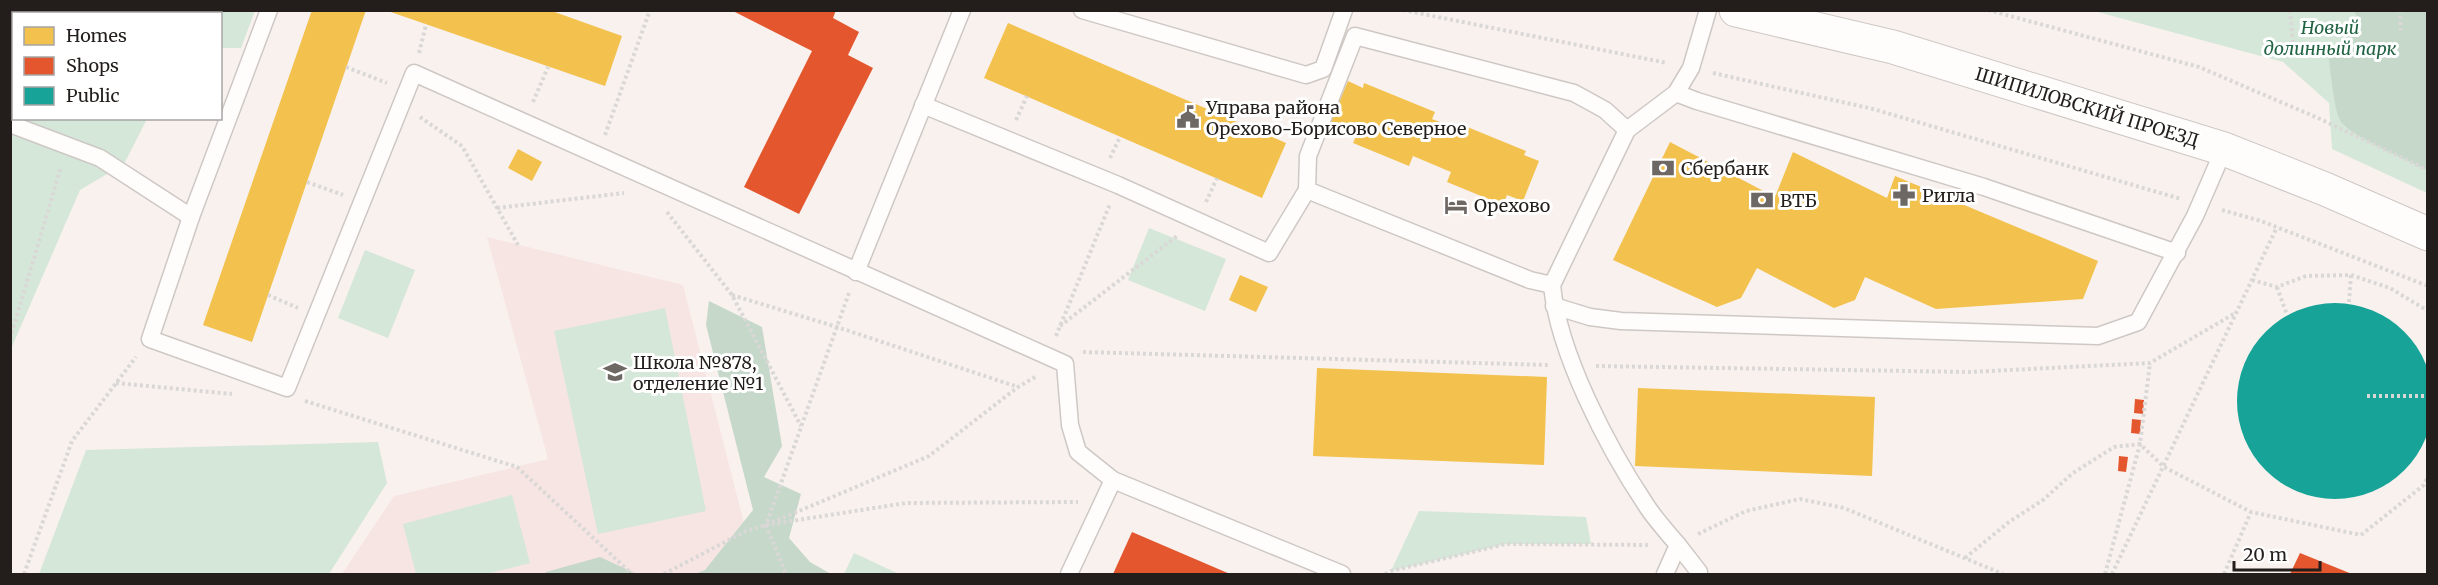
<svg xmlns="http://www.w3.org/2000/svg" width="2438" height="585" font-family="Merriweather,serif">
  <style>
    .education { fill: #f7e5e3 }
    .green { fill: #d5e7d9 }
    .forest { fill: #c5d8ca }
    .homes { fill: #f2c14e }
    .shops { fill: #e4572e }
    .public { fill: #17a398 }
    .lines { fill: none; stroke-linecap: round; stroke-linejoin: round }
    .service-casing { stroke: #cec8c5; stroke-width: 19 }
    .secondary-casing { stroke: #cec8c5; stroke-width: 35 }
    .path { stroke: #dad8d7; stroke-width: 4; stroke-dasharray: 3 3; stroke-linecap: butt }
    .service { stroke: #fefdfc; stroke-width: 16 }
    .secondary { stroke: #fefdfc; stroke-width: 33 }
    .labels { text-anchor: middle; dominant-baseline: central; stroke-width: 6; stroke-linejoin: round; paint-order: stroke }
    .park-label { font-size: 18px; font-style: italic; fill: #226344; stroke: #fff }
    .poi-label { font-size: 18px; fill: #231e1b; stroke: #fff; text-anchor: start }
    .street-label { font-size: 18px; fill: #231e1b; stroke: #fff }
  </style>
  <rect width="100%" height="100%" fill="#f9f1ee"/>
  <!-- education -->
  <path class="education" d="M487 237 683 285 746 531 763 574H342L394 496 548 459Z"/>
  <!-- green -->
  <g class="green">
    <path d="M11 11H255L241 48H221L220 14H14V118L147 119 124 164 80 190 11 349Z"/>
    <path d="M2094 11H2427V193L2332 149 2329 103 2283 62Z"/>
    <path d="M1149 228 1226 259 1205 311 1128 280Z"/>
    <path d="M365 250 415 270 388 338 338 318Z"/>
    <path d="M665 308 706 511 598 534 554 331Z"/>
    <path d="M378 442 387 483 329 574H39L86 450Z"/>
    <path d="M512 495 530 563 487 574H416L403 524Z"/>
    <path d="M1419 511 1586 517 1591 544H1506L1391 571Z"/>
    <path d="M854 553 899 574H844Z"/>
  </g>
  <!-- forest -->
  <g class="forest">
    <path d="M2354 11H2427V170C2410 161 2347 135 2340 120 2334 110 2330 66 2328 52L2361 24Z"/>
    <path d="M709 301 762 327 782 446 764 477 801 494 789 538 810 562 831 574H695L705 570 753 510 706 325Z"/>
    <path d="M600 557 637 574H543L546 572Z"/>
  </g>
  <!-- homes -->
  <g class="homes">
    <path d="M312 10H366L252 342 203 325Z"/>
    <path d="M385 10H549L622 36 605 86Z"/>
    <path d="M1008 23 1286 143 1262 198 984 78Z"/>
    <path d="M1348 81 1363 88 1364 83 1435 112 1432 119 1458 129 1460 124 1526 151 1524 155 1539 161 1523 201 1507 195 1503 205 1447 182 1451 172 1413 156 1409 166 1353 143 1357 134 1330 123Z"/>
    <path d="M1670 142 1775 197 1793 152 1887 198 1895 176 2098 261 2083 299 1936 309 1865 277 1855 300 1834 308 1757 268 1741 298 1717 307 1613 260Z"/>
    <path d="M518 149 542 162 532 181 508 168Z"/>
    <path d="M1240 275 1268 287 1256 312 1229 300Z"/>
    <path d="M1317 368 1547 377 1544 465 1313 456Z"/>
    <path d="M1638 388 1875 397 1872 476 1635 466Z"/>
  </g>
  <!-- shops -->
  <g class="shops">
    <path d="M731 10H836L833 18 859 32 848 55 873 68 799 214 744 187 812 51Z"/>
    <path d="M2135 399 2144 400 2143 414 2134 413Z"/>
    <path d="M2132 419 2141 420 2140 434 2131 433Z"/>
    <path d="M2119 456 2128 457 2126 472 2118 471Z"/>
    <path d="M1132 532 1230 574H1113Z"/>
    <path d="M2300 553 2352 574H2290Z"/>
  </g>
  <!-- public -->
  <circle class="public" cx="2335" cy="401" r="98"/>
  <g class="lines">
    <!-- service casing -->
    <g class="service-casing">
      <g id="service">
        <path d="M269 10 191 217 150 339 287 388 414 73 1065 364 1070 425 1078 452 1113 480 1342 574"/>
        <path d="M1082 10 1306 75 1323 69 1344 10"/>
        <path d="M1676 93 1697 101 1984 187 2177 253"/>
        <path d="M923 105 1118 185 1269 253 1307 190"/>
        <path d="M10 124 100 158 191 217"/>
        <path d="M856 272 962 10"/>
        <path d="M1552 285 1530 280 1307 190 1308 156 1355 36 1574 93 1605 110 1627 130"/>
        <path d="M1554 306 1590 317 1621 321 2098 336 2138 322 2195 216 2224 149"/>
        <path d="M1678 545 1699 572"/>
        <path d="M1069 574 1113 480"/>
        <path d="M1665 574 1678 545C1667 532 1655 519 1646 505 1608 448 1558 353 1552 285L1627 130 1676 93 1691 68 1708 10"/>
      </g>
    </g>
    <!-- secondary casing -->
    <g class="secondary-casing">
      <path id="secondary" d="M1736 10 1893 47 2224 149 2325 189 2428 234"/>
    </g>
    <!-- path -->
    <g class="path">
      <path d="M1403 10 1667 63"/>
      <path d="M1988 10 2199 67 2318 118 2428 170"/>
      <path d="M2290 10 2294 53"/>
      <path d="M2400 10 2401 30"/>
      <path d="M102 14 103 10"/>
      <path d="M114 14 118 10"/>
      <path d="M419 53 426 25"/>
      <path d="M346 67 387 83"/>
      <path d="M1713 73 1873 109 2181 199"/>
      <path d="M533 102 548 67"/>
      <path d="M420 117 462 146 518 245"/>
      <path d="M1016 120 1027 96"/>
      <path d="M605 135 650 10"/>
      <path d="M1110 158 1120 137"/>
      <path d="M307 182 343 195"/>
      <path d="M1206 202 1217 178"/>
      <path d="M497 208 624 193"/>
      <path d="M2222 210 2261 221 2428 286"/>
      <path d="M667 212 732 295 801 426"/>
      <path d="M2252 280 2277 287 2306 276 2351 275 2390 288 2428 311"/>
      <path d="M2277 287 2287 315"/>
      <path d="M849 293 766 525 906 503 1078 502"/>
      <path d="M268 295 298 308"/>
      <path d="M732 295 837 327 1018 387"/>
      <path d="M2349 302 2351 275"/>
      <path d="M1060 326 1177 236"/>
      <path d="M1056 336 1110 204"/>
      <path d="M10 339 61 167"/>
      <path d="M1083 352 1549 365"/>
      <path d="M1596 366 1970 372 2150 363 2237 312"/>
      <path d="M116 383 232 394"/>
      <path d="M2367 396H2428"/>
      <path d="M305 401 517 467 632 574"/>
      <path d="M766 525 786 574"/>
      <path d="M1698 534 1746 511 1800 499 1844 508 2003 574"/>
      <path d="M1965 558 2009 522 2043 500 2073 473 2114 447 2140 444 2164 467 2251 512 2361 535 2424 485 2428 476"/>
      <path d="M24 574 72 441 136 357"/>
      <path d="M664 574 746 531 766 525 929 456 1018 387 1037 376"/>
      <path d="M1385 574 1391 571 1506 544 1648 545"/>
      <path d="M2105 574 2140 444 2150 363"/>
      <path d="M2112 574 2277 227"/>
      <path d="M2224 574 2251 512"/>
    </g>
    <!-- service -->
    <use href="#service" class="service"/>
    <!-- secondary -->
    <use href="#secondary" class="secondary"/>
  </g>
  <!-- icons -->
  <defs>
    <g id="civic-bare" transform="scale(1.8)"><path d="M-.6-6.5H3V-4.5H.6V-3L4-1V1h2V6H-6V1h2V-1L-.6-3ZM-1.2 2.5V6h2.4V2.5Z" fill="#6e6865" stroke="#fff" stroke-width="2.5" paint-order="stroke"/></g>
    <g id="bank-bare" transform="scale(1.8)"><path d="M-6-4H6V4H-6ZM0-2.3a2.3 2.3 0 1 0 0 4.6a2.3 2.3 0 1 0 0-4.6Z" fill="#6e6865" stroke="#fff" stroke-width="2.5" paint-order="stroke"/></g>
    <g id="pharmacy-bare" transform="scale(1.8)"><path d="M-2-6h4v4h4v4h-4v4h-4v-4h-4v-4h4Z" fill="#6e6865" stroke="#fff" stroke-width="2.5" paint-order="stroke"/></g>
    <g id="hotel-bare" transform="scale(1.8)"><path d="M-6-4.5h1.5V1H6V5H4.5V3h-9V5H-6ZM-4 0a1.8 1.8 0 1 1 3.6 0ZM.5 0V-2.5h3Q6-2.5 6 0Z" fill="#6e6865" stroke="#fff" stroke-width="2.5" paint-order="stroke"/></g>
    <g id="school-bare" transform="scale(1.8)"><path d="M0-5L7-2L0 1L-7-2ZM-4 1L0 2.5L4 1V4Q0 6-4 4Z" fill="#6e6865" stroke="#fff" stroke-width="2.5" paint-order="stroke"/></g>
  </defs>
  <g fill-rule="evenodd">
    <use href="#civic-bare" x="1188" y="117"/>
    <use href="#bank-bare" x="1663" y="168"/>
    <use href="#pharmacy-bare" x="1904" y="195"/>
    <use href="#bank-bare" x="1762" y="200"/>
    <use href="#hotel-bare" x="1456" y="205"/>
    <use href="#school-bare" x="615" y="372"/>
  </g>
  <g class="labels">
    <!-- park labels -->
    <g class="park-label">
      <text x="2330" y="27">Новый<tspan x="2330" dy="21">долинный парк</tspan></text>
    </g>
    <!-- poi labels -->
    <g class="poi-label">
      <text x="1206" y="107">Управа района<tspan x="1206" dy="21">Орехово-Борисово Северное</tspan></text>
      <text x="1681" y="168">Сбербанк</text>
      <text x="1922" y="195">Ригла</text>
      <text x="1780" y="200">ВТБ</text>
      <text x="1474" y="205">Орехово</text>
      <text x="633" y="362">Школа №878,<tspan x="633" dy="21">отделение №1</tspan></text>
    </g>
    <!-- street labels -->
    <g class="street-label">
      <text transform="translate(2087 107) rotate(17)">ШИПИЛОВСКИЙ ПРОЕЗД</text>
    </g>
  </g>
  <!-- border -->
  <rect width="2438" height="585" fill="none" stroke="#231e1b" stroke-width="24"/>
  <!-- legend -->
  <rect x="12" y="12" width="210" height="108" fill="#ffffff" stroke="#a7a5a4" stroke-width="1.5"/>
  <rect x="24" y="27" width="30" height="18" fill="#f2c14e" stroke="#a7a5a4" stroke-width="1.5"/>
  <text x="66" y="42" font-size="18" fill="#231e1b">Homes</text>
  <rect x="24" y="57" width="30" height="18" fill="#e4572e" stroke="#a7a5a4" stroke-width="1.5"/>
  <text x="66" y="72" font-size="18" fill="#231e1b">Shops</text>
  <rect x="24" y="87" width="30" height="18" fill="#17a398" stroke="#a7a5a4" stroke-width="1.5"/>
  <text x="66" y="102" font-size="18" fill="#231e1b">Public</text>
  <!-- scale -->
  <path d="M2234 561v9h86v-9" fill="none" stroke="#231e1b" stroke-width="3"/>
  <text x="2243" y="561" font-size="18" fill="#231e1b" stroke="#ffffff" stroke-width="4.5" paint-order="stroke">20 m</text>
</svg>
